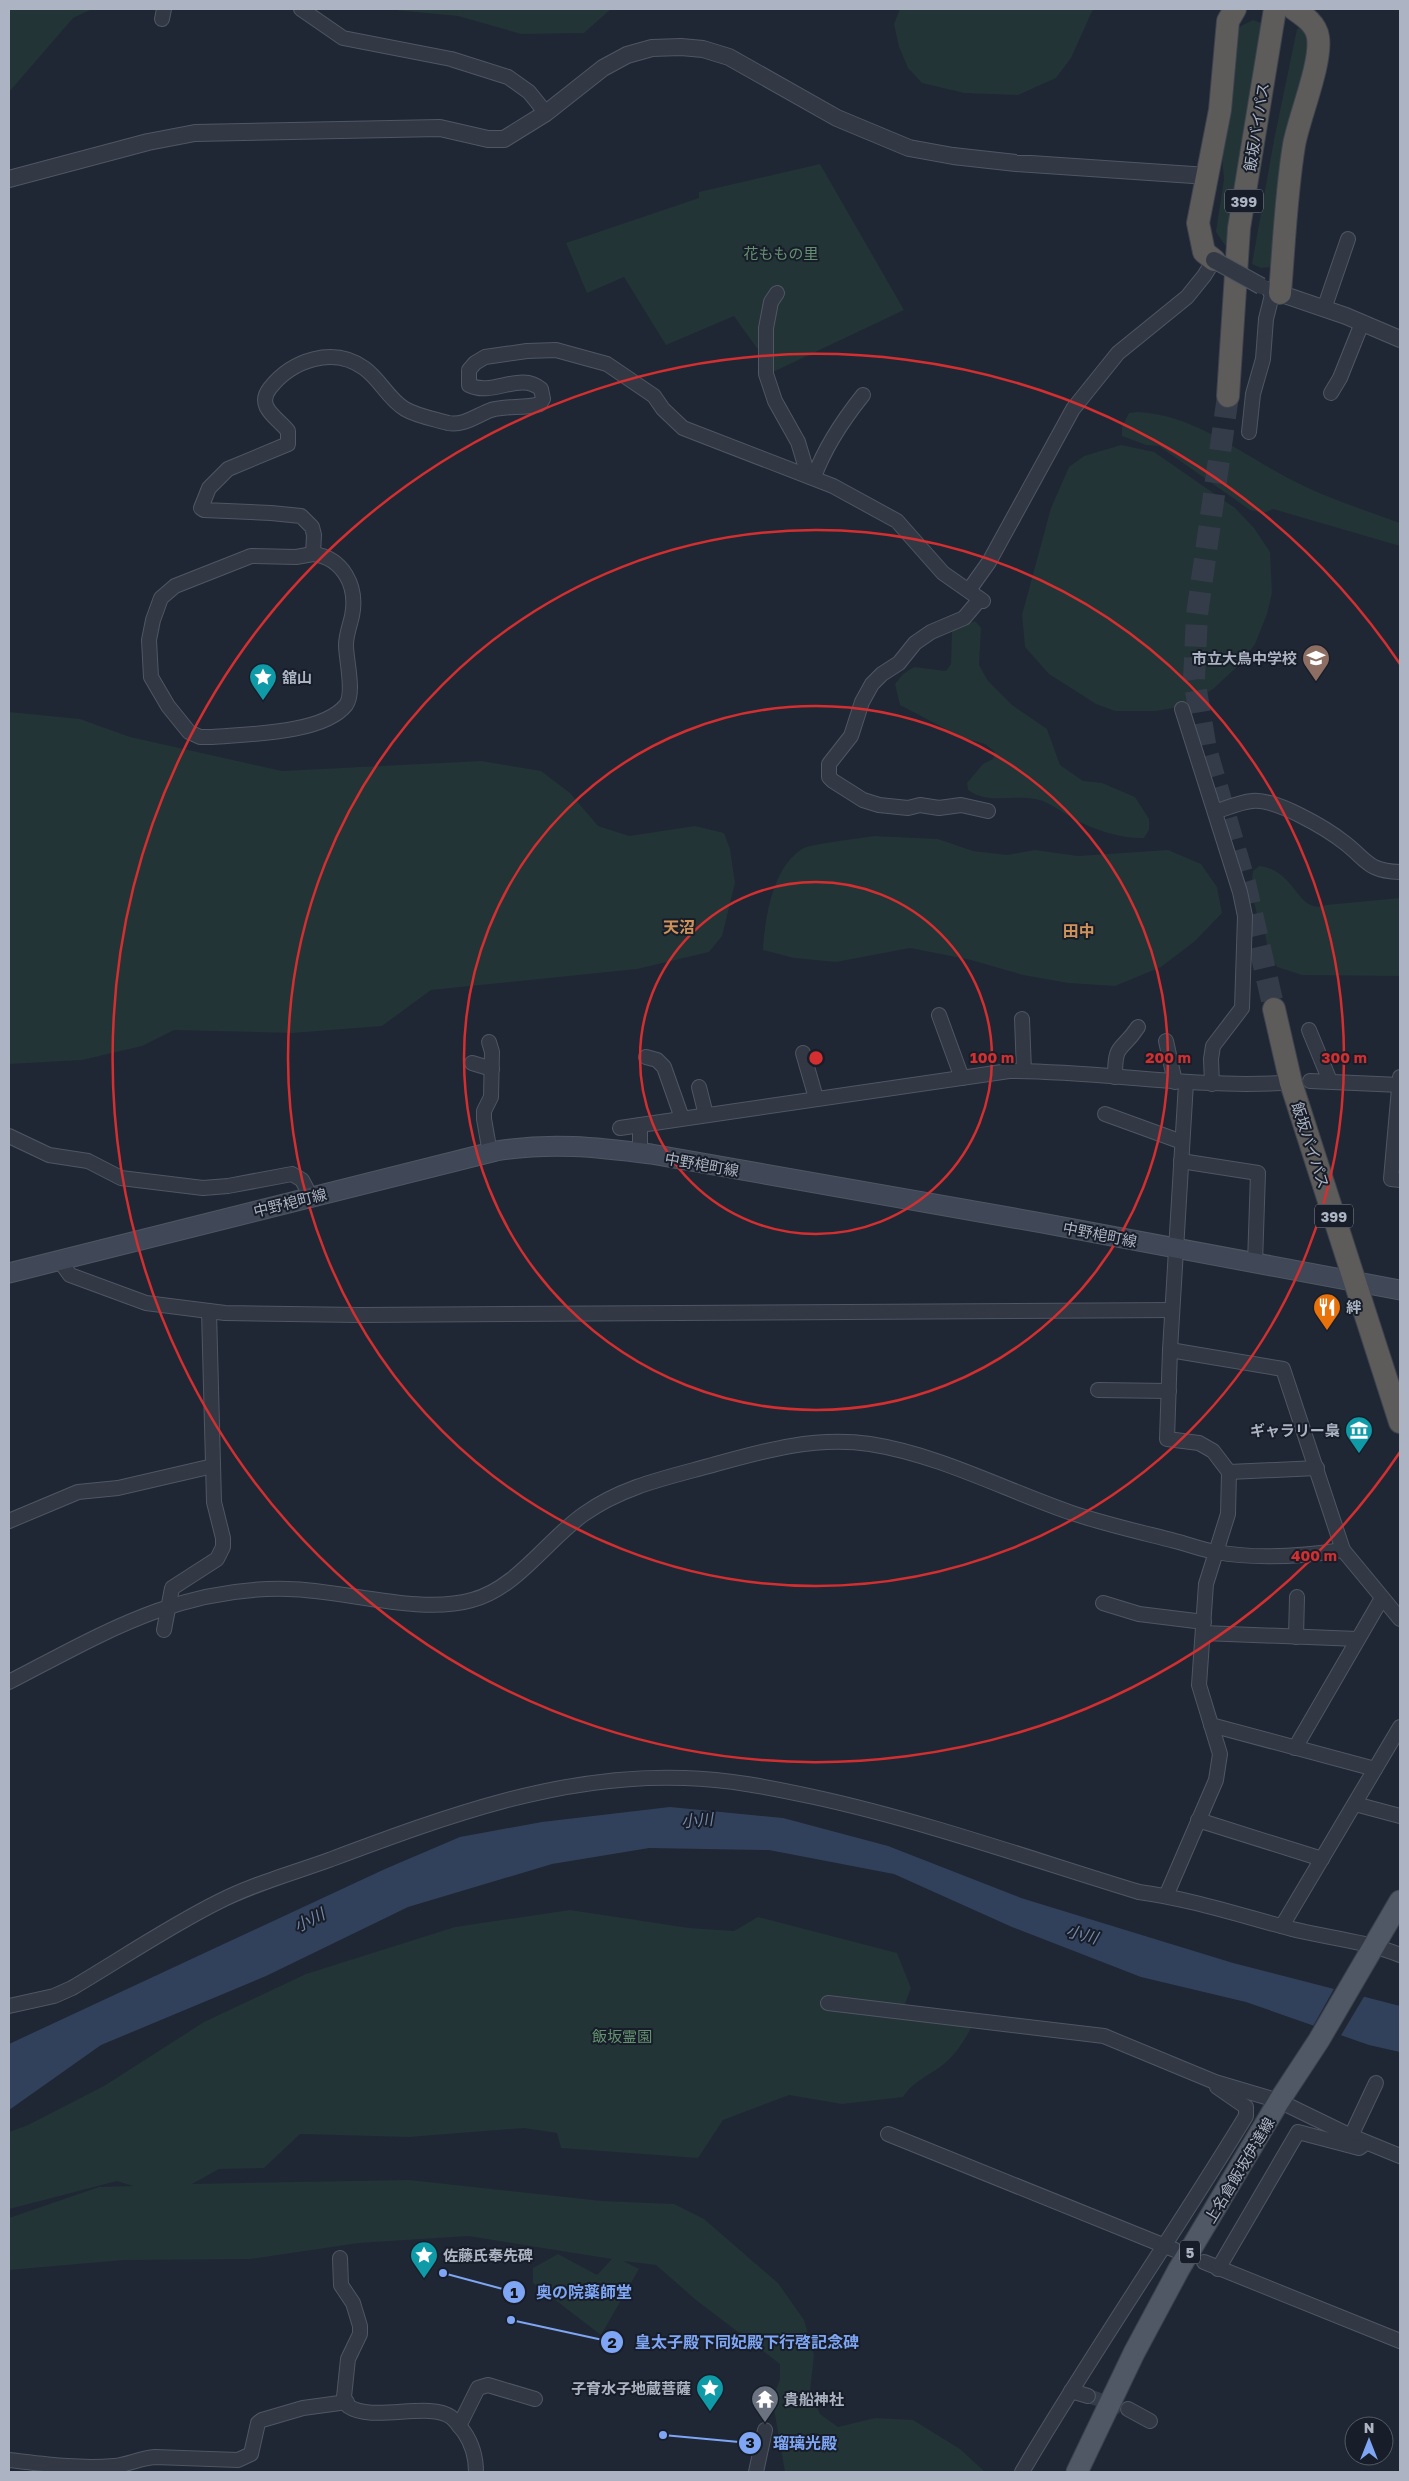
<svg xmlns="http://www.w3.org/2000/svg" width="1409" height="2481" font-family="'Golos Text','Noto Sans JP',sans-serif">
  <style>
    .green { fill: #223436 }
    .water { fill: #32415b }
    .pier { fill: #1f2734 }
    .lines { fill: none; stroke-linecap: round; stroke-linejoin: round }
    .minor-tunnel { stroke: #343c49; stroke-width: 14; stroke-dasharray: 14 7; stroke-linecap: butt }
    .trunk-tunnel { stroke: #343c49; stroke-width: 22; stroke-dasharray: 22 11; stroke-linecap: butt }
    .minor-casing { stroke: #505663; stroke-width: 16 }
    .tertiary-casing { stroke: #505663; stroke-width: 18 }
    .secondary-casing { stroke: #505663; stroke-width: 21 }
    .primary-casing { stroke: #3c424e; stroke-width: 23 }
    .trunk-casing { stroke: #3d434f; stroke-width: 24 }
    .minor { stroke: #323945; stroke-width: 14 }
    .tertiary { stroke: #323945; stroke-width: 16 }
    .secondary { stroke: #404858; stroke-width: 19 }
    .primary { stroke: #505865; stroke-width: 21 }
    .trunk { stroke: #5e5c5a; stroke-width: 22 }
    .tertiary-bridge-casing { stroke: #505663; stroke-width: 18; stroke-linecap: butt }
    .tertiary-bridge { stroke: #323945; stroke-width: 16 }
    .ring { fill: none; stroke: #d42f30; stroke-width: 2.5 }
    .labels { text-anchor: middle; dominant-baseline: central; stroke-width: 4; stroke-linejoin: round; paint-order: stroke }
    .shield { fill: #181e29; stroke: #808694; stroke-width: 1 }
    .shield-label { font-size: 14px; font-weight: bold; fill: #acb3c2 }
    .street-label { font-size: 15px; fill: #acb3c2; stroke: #181e29 }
    .park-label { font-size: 15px; fill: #659171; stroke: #181e29 }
    .poi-label { font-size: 15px; font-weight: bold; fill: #acb3c2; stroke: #181e29; text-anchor: start }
    .neighbourhood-label { font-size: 16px; font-weight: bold; fill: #cf935a; stroke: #181e29 }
    .water-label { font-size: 16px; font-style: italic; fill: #7488aa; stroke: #181e29 }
    .centre { fill: #d42f30; stroke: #181e29; stroke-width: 2.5 }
    .ring-label { font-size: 15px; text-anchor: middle; font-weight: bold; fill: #d42f30; stroke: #181e29; stroke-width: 4; stroke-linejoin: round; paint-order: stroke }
    .leader { fill: none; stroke: #7ea6f5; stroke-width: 2 }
    .callout-dot { fill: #7ea6f5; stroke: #181e29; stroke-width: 2 }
    .mark-label { font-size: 15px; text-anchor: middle; font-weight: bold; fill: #111 }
    .callout-label { font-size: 16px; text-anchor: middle; font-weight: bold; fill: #7ea6f5; stroke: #181e29; stroke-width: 4; stroke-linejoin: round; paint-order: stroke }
  </style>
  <rect width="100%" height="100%" fill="#1f2734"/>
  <!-- green -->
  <g class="green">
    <path d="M9 9H92L73 18 9 92Z"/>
    <path d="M385 9H611L584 33 521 34 458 16Z"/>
    <path d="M900 9H1093L1071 58 1056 78 1018 95 964 93 922 83 908 68 899 47 894 24Z"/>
    <path d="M1253 20 1266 25 1228 246 1225 245 1216 232 1224 180 1222 156 1235 34 1241 26Z"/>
    <path d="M1300 28 1313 38 1284 158 1271 267 1261 268 1252 264 1274 140 1297 29Z"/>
    <path d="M820 164 904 310 773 372C761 352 747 335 734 316L666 345 624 277 587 293 566 243 699 198V192Z"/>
    <path d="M1138 412C1200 415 1249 461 1304 486 1335 501 1368 511 1400 523V546L1273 509 1264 513 1250 510 1159 446 1146 445 1122 436V427L1129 413Z"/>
    <path d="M1121 445 1154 452 1235 508 1254 528 1270 552 1272 593 1267 614 1255 644 1241 663 1213 689 1184 706 1156 711H1115L1096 704 1049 674 1025 647 1022 615 1051 508 1069 467 1084 456Z"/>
    <path d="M975 621 981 628 979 665 988 681 1012 705 1047 729 1060 765 1083 781 1102 783 1135 797 1149 819V830L1144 838C1125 839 1101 832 1084 824 1070 818 1057 807 1043 801 1019 792 989 806 968 790L967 783 983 764 993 759 995 752 985 744 963 738 900 705 895 684 903 674 914 667 946 671 951 664 952 631Z"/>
    <path d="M9 712 80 719 130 737 282 771 481 761 541 771 570 793 598 826 629 836 695 826 724 833 730 849 735 883 722 936 709 952 637 969 431 990 382 1026 292 1033 174 1030 142 1046 82 1060 9 1064Z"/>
    <path d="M874 836 938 839 973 851 1007 855 1035 850 1078 856 1168 850 1201 864 1217 887 1222 913 1195 941 1161 967 1115 986 1068 983 1023 975 971 960 910 948 836 962 794 958 763 950C765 918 772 868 802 849 809 844 862 838 874 836Z"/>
    <path d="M1259 866C1297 870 1297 916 1326 905L1400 898V976L1302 975 1277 967 1268 950 1264 929 1258 919 1251 889 1253 871Z"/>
    <path d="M570 1910 689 1928 734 1931 758 1917 897 1953 911 1988 904 2006 977 2014C971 2031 959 2051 945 2063 931 2075 914 2080 903 2097L842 2104 789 2095 723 2120 698 2158 561 2148 557 2133 524 2128 409 2137 300 2134 264 2168 219 2169 192 2184 409 2180 602 2201 674 2204 704 2219 778 2283 804 2320 814 2355 810 2391 820 2414 838 2427 875 2418 913 2420 960 2449 985 2472H785L774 2409 771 2403 780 2379V2364L696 2300 656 2265 623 2261 639 2269 601 2335 533 2283V2268L558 2254 597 2275 612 2259 468 2236 359 2243 250 2259 124 2260 9 2270V2218L99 2187 133 2186 117 2181 9 2209V2132L28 2125 104 2086 204 2022 306 1974 455 1927Z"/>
  </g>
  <!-- water -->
  <path class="water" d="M670 1807 783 1818 888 1846 1021 1898 1233 1963 1400 2006V2052L1369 2045 1246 2002 1141 1977 1012 1927 894 1874 769 1850 649 1848 552 1864 408 1907 266 1976 101 2045 9 2110V2044L385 1869 460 1837 542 1822Z"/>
  <!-- pier -->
  <path class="pier" d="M1335 1987 1365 1995 1340 2037 1312 2028Z"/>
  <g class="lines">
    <!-- minor-tunnel -->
    <path class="minor-tunnel" d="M1088 2396 1128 2409"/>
    <!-- trunk-tunnel -->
    <path class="trunk-tunnel" d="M1228 396 1197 615 1194 679 1206 749 1245 883 1274 1009"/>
    <!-- minor casing -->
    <g class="minor-casing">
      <g id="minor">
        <path d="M301 9 343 38 451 59 508 77 529 92 546 113"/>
        <path d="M162 19 164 9"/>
        <path d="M777 293 771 302 766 328V374L775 401 798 442 808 475"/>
        <path d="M1324 309 1348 239"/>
        <path d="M1331 393 1340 378 1362 323"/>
        <path d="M1249 432 1253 394 1263 359 1266 319 1273 291"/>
        <path d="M814 477C825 447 843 420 863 395"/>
        <path d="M313 554 314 535 312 527 301 516 271 513 204 510 201 508 209 488 228 469 288 444V431C278 418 255 407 270 388 292 360 333 346 364 368 380 379 388 399 405 409 417 416 434 419 448 423 464 426 477 415 491 410 507 405 524 409 540 404L543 399 541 389C520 371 493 397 469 385V370L475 363 485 357 527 351 556 350 607 364 654 396 663 409 683 428 833 486 897 521 943 573 983 601"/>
        <path d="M313 554C343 558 358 586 352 616 350 625 346 635 346 645 346 660 355 693 346 705 323 734 246 734 212 737H200L189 732 168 706 151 677 149 640 153 620 161 598 175 586 251 556 296 557Z"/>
        <path d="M969 590 989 562 1073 409 1118 353 1187 297 1204 276 1214 260"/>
        <path d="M980 599 964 618 931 632 915 643 899 663 882 674 872 684 862 702 851 736 829 764V777L833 781 863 800 879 805 908 808 920 805 939 808 961 805 988 811"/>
        <path d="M1182 709 1240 892 1245 916 1242 1008 1213 1046 1211 1059 1212 1084"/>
        <path d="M1215 812C1227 808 1240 802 1252 801 1275 798 1326 828 1345 843 1368 861 1368 871 1400 872"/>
        <path d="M939 1015 962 1078"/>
        <path d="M1022 1019 1024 1071"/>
        <path d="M1309 1030 1330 1081"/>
        <path d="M1166 1041 1175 1082"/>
        <path d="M489 1042 492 1052 491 1097 484 1111V1119L490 1153"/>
        <path d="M803 1053 816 1098"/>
        <path d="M646 1057 657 1060 664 1067 682 1118"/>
        <path d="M472 1063 492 1069"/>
        <path d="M1115 1077C1115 1041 1121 1053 1138 1027"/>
        <path d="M1400 1077 1391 1179 1400 1180"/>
        <path d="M1310 1081 1400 1085"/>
        <path d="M699 1087 706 1115"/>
        <path d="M1105 1114 1182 1142"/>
        <path d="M640 1125V1153"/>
        <path d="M620 1128 1009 1071C1100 1071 1190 1088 1281 1083"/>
        <path d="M9 1136 49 1155 88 1161 121 1178 203 1188 228 1186 292 1174 302 1180 311 1197"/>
        <path d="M1181 1161 1258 1173 1255 1263"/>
        <path d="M59 1260 70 1275 146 1303 225 1313 359 1315 1172 1310"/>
        <path d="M1170 1350 1283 1369 1343 1550 1400 1619"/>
        <path d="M1098 1390 1169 1391"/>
        <path d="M1229 1472 1317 1468"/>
        <path d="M9 1521 78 1492 118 1488 213 1466"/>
        <path d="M1103 1603 1139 1614 1204 1622"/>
        <path d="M164 1630 172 1588 217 1559 223 1547V1538L214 1502 209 1311"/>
        <path d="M1203 1633 1358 1639"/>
        <path d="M1296 1637 1297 1597"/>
        <path d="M9 1682C102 1634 179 1586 288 1589 344 1590 420 1615 472 1600 516 1589 548 1539 584 1514 622 1487 665 1478 709 1466 763 1451 813 1436 870 1444 940 1455 1005 1490 1072 1513 1105 1524 1140 1532 1175 1541 1188 1544 1202 1550 1216 1552 1255 1559 1304 1556 1343 1550"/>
        <path d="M1211 1725 1375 1769"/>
        <path d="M1295 1748 1382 1598"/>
        <path d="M1355 1804 1400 1816"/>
        <path d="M1198 1820 1322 1859"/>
        <path d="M1166 1896 1216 1780 1220 1754 1199 1685 1206 1584 1228 1514 1229 1472 1213 1451 1199 1443 1167 1439 1170 1350 1186 1083"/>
        <path d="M1282 1926 1400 1727"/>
        <path d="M828 2003 1104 2036 1215 2082 1279 2101 1351 2136 1400 2156"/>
        <path d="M9 2006 54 1996 72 1988C121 1959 168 1927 218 1902 253 1884 293 1873 329 1860 444 1817 561 1773 685 1778 728 1779 772 1788 814 1797 924 1821 1031 1859 1139 1892 1191 1899 1242 1916 1292 1929 1329 1938 1365 1941 1400 1955"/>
        <path d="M888 2134 1175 2250"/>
        <path d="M1351 2136 1376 2083"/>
        <path d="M340 2258 341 2285 353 2303 360 2326V2334L348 2359 344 2397 348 2406C372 2423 429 2401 451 2417 456 2421 460 2427 464 2432 473 2445 476 2457 476 2472"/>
        <path d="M1204 2262 1400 2341"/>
        <path d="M1218 2269 1298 2132 1359 2148 1362 2146"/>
        <path d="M1071 2391 1088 2396"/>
        <path d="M1128 2409 1150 2421"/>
        <path d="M459 2426 478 2388 488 2385 535 2399"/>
        <path d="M9 2460C44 2464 78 2469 114 2466 128 2465 140 2458 155 2457L238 2460 251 2454 258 2423 262 2420 303 2408 347 2402"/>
        <path d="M756 2472 765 2430"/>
        <path d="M1022 2472C1093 2351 1173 2236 1246 2116V2107L1217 2087"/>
      </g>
    </g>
    <!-- tertiary casing -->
    <g class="tertiary-casing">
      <g id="tertiary">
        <path d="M9 179 148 142 195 133 440 128 488 139H504L546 113 603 68 627 55 652 48 681 47 703 49 729 57 837 118 909 148 953 156 1016 163 1208 176"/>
        <path d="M1270 290 1346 316 1400 339"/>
      </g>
    </g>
    <!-- secondary casing -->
    <g class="secondary-casing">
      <path id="secondary" d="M9 1273 496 1151C551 1142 596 1147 651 1154L1042 1223 1400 1290"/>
    </g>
    <!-- primary casing -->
    <g class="primary-casing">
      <path id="primary" d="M1077 2472 1134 2353 1179 2269 1279 2101 1319 2040 1400 1901"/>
    </g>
    <!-- trunk casing -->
    <g class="trunk-casing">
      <g id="trunk">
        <path d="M1214 260 1204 252 1198 223 1220 110 1228 21 1235 9"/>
        <path d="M1280 293C1284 244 1286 194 1294 145 1299 117 1322 63 1318 37 1316 24 1304 16 1294 9"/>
        <path d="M1228 396 1239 228 1275 9"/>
        <path d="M1274 1009 1291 1083 1400 1422"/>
      </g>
    </g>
    <!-- minor -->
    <use href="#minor" class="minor"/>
    <!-- tertiary -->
    <use href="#tertiary" class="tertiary"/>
    <!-- secondary -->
    <use href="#secondary" class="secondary"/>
    <!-- primary -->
    <use href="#primary" class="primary"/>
    <!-- trunk -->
    <use href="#trunk" class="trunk"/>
    <!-- tertiary-bridge casing -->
    <g class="tertiary-bridge-casing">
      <path id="tertiary-bridge" d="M1214 260 1261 286"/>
    </g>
    <!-- tertiary-bridge -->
    <use href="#tertiary-bridge" class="tertiary-bridge"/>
  </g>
  <!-- distance rings -->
  <g class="ring">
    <circle cx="816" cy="1058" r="176"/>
    <circle cx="816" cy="1058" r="352"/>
    <circle cx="816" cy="1058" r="528"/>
    <path d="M1400 1452A704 704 0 1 1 1400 664"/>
  </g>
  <!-- icons -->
  <defs>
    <g id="school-pin" transform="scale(1.4375)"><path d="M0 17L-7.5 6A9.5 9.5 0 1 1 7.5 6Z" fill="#8d6e63" stroke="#181e29"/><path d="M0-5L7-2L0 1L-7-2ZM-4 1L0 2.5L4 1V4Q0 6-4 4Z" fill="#fff"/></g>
    <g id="sight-pin" transform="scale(1.4375)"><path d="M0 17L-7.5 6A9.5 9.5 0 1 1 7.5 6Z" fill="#0f9aa8" stroke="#181e29"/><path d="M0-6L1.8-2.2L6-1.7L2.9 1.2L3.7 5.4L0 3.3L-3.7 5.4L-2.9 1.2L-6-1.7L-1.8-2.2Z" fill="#fff"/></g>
    <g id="restaurant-pin" transform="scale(1.4375)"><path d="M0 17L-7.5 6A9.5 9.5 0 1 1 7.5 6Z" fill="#e8710a" stroke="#181e29"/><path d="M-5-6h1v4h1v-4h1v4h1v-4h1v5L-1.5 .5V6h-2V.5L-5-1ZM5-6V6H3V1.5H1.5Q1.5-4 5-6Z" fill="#fff"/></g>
    <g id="museum-pin" transform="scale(1.4375)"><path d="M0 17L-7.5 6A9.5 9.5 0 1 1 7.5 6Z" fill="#0f9aa8" stroke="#181e29"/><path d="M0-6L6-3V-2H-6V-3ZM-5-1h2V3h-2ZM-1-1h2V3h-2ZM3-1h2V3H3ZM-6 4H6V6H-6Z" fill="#fff"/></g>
    <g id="temple-pin" transform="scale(1.4375)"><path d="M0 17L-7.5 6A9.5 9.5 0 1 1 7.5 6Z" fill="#6b7280" stroke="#181e29"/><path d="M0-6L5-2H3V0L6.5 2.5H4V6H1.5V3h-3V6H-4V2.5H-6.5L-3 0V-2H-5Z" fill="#fff"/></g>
  </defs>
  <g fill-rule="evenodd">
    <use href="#school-pin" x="1316" y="658"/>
    <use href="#sight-pin" x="263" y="677"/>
    <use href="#restaurant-pin" x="1327" y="1307"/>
    <use href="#museum-pin" x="1359" y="1430"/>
    <use href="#sight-pin" x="424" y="2255"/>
    <use href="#sight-pin" x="710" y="2388"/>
    <use href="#temple-pin" x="765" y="2399"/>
  </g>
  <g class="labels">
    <!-- shield labels -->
    <g class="shield">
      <rect x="1225" y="189.5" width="38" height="23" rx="4"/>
      <rect x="1315" y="1204.5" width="38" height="23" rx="4"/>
      <rect x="1180" y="2240.5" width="20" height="23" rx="4"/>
    </g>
    <g class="shield-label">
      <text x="1244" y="201">399</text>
      <text x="1334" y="1216">399</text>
      <text x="1190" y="2252">5</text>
    </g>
    <!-- street labels -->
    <g class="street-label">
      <text transform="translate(1256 127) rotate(-81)">飯坂バイパス</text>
      <text transform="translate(1311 1145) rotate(72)">飯坂バイパス</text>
      <text transform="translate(702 1164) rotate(10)">中野梍町線</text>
      <text transform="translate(290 1202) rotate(-14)">中野梍町線</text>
      <text transform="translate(1100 1234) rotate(11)">中野梍町線</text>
      <text transform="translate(1239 2170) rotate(-59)">上名倉飯坂伊達線</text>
    </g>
    <!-- park labels -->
    <g class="park-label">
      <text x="781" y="253">花ももの里</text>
      <text x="622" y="2036">飯坂霊園</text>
    </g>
    <!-- poi labels -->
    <g class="poi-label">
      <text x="1297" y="658" text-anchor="end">市立大鳥中学校</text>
      <text x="282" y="677">舘山</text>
      <text x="1346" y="1307">絆</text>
      <text x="1340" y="1430" text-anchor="end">ギャラリー梟</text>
      <text x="443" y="2255">佐藤氏奉先碑</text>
      <text x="691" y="2388" text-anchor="end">子育水子地蔵菩薩</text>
      <text x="784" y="2399">貴船神社</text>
    </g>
    <!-- neighbourhood labels -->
    <g class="neighbourhood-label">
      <text x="679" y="927">天沼</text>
      <text x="1079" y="931">田中</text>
    </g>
    <!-- water labels -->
    <g class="water-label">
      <text transform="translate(697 1820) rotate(-5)">小川</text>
      <text transform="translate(309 1920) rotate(-27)">小川</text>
      <text transform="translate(1082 1934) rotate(15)">小川</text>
    </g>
  </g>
  <circle cx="816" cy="1058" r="8" class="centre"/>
  <g class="ring-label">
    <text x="992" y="1063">100 m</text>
    <text x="1168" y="1063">200 m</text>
    <text x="1344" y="1063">300 m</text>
    <text x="1314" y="1561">400 m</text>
  </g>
  <!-- callouts -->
  <path class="leader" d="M443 2273L514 2292M511 2320L612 2342M663 2435L750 2443"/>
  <g class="callout-dot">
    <circle cx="443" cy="2273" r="5"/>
    <circle cx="511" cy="2320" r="5"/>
    <circle cx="663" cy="2435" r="5"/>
    <circle cx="514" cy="2292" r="12"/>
    <circle cx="612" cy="2342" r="12"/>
    <circle cx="750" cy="2443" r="12"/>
  </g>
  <g class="mark-label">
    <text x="514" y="2298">1</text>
    <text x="612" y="2348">2</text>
    <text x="750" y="2448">3</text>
  </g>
  <g class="callout-label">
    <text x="584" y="2298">奥の院薬師堂</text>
    <text x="747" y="2348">皇太子殿下同妃殿下行啓記念碑</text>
    <text x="805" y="2449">瑠璃光殿</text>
  </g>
  <!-- border -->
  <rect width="1409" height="2481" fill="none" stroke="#acb3c2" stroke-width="20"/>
  <!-- north arrow -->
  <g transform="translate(1369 2441)"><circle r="24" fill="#181e29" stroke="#535a66"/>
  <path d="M0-4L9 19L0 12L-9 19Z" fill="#7ea6f5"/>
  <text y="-8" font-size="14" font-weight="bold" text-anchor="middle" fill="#acb3c2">N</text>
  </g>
</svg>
